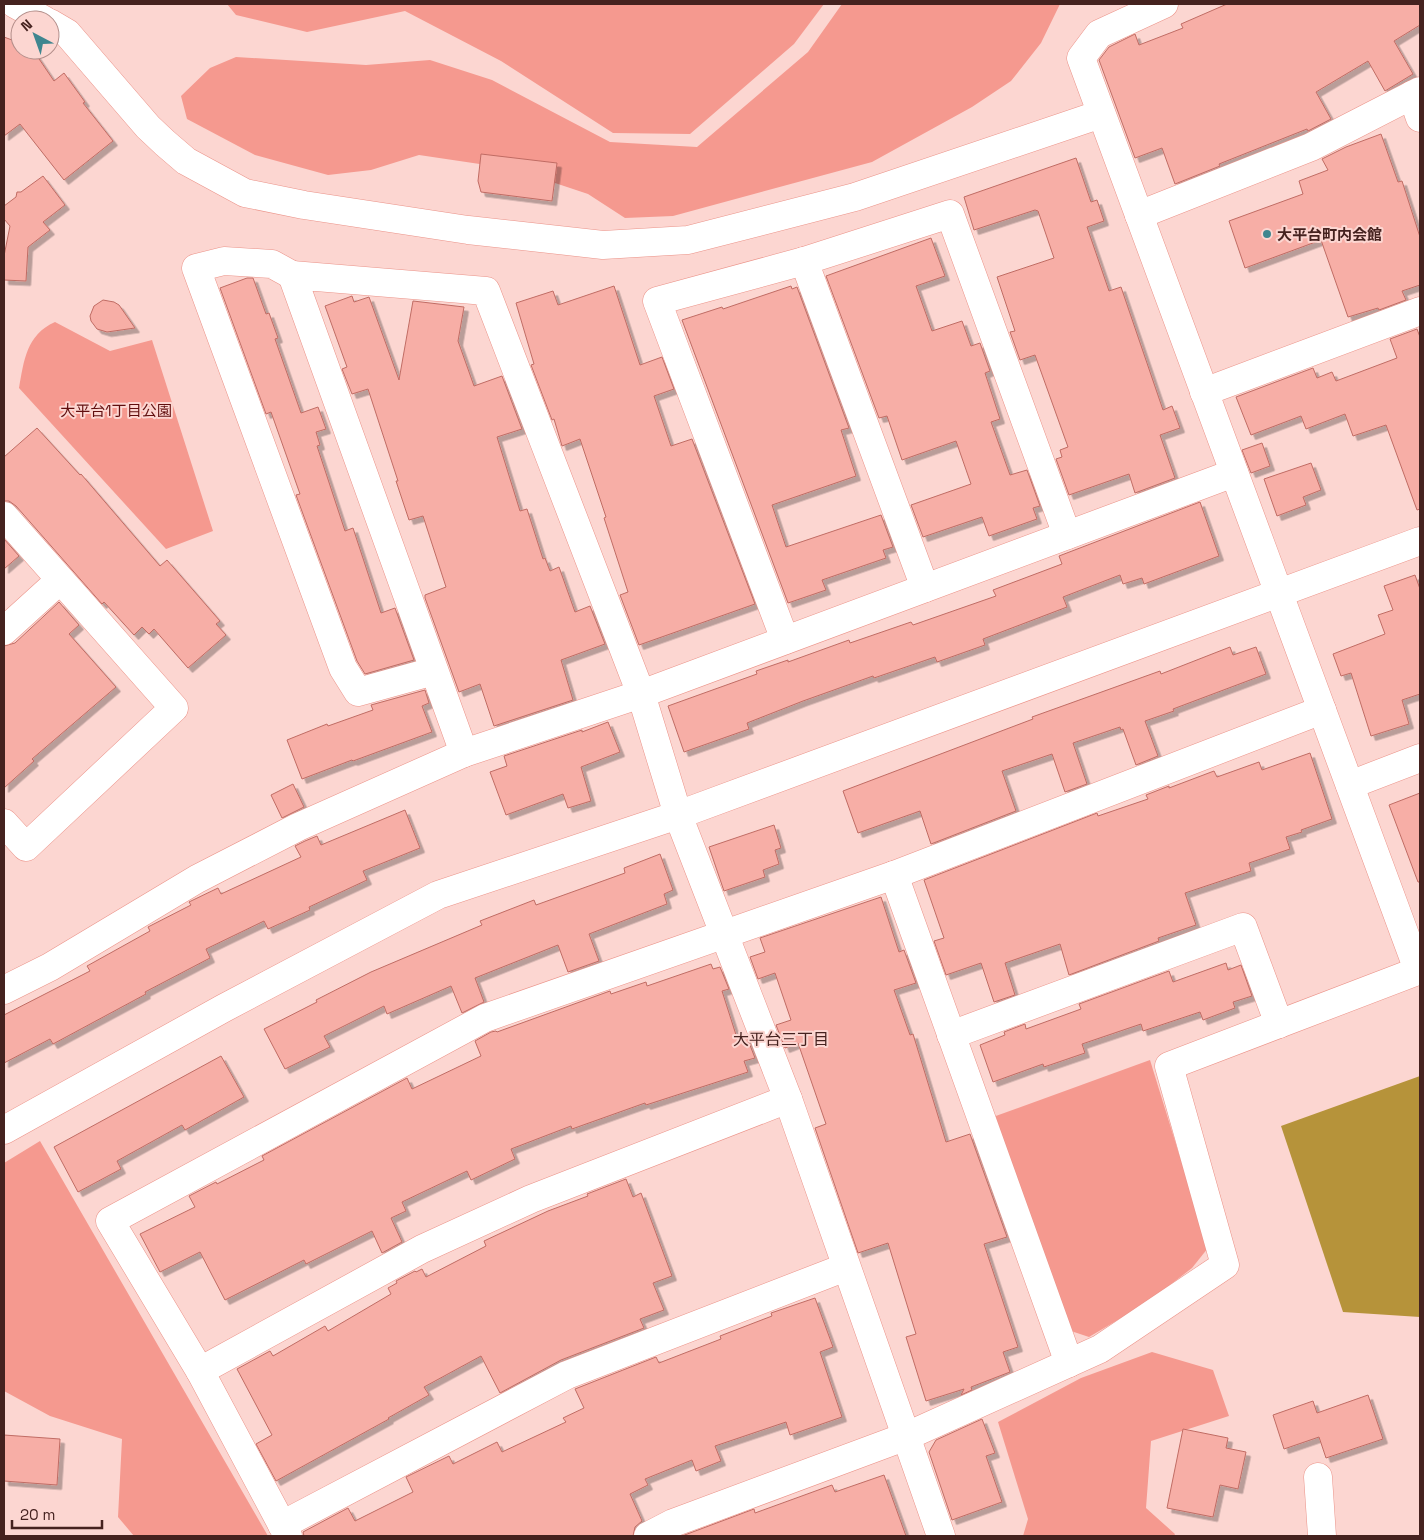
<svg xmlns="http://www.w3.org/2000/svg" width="1424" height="1540" font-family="'Space Grotesk','Noto Sans JP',sans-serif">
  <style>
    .green { fill: #f5998f }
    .water { fill: #b6933a }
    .building { fill: #f7aea6; stroke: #c06c64; filter: url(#shadow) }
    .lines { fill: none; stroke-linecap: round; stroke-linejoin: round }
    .minor-casing { stroke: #eb9389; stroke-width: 29 }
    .minor { stroke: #fff; stroke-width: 28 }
    .poi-dot { fill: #3f868f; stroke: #fcd6d1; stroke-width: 2 }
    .labels { text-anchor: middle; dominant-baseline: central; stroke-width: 4; stroke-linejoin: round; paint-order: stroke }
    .poi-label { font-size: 15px; font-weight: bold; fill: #45221f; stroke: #fcd6d1; text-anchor: start }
    .park-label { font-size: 15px; fill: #600e0e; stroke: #fcd6d1 }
    .neighbourhood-label { font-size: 16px; fill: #45221f; stroke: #fcd6d1 }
  </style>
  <defs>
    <filter id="shadow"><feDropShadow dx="4.5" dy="4.5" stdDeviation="0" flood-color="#0004"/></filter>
  </defs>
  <rect width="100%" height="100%" fill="#fcd6d1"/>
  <!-- green -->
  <g class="green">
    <path d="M227 4H824L794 44 690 134 613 133 501 61 405 11 307 32 236 15Z"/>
    <path d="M842 4H1060L1041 43 1011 81 972 107 872 162 673 216 625 218 588 194 513 169 419 155 371 170 328 175 255 155 187 119 181 96 210 68 236 57 366 65 430 60 492 80 610 142 697 147 808 52Z"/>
    <path d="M55 322 110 351 152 340 213 531 166 549 19 388C24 361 26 335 55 322Z"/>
    <path d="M1150 1060 1208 1248 1192 1268 1148 1302 1089 1337 1068 1330 993 1117Z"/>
    <path d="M40 1141 268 1536H134L118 1517 122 1439 50 1416 4 1391V1163Z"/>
    <path d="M1152 1352 1213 1370 1229 1416 1151 1441 1146 1508 1175 1534 1174 1536H1023L1028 1519 998 1422 1081 1378Z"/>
  </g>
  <!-- water -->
  <path class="water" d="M1420 1076V1317L1343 1312 1281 1126Z"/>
  <!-- building -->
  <g class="building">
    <path d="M1227 4H1420V25L1394 41 1413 74 1385 91 1368 61 1316 92 1331 119 1308 131 1307 129 1219 164 1220 166 1175 184 1162 148 1135 158 1099 60 1109 47 1135 34 1139 45 1183 28 1181 24Z"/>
    <path d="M4 37 20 43V50H33L54 81 64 73 85 102 83 103 113 141 64 180 20 124 4 136Z"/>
    <path d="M1381 134 1398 182 1402 181 1420 237V285L1402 291 1406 300 1379 310 1378 308 1348 317 1321 240 1245 268 1229 221 1303 194 1299 181 1328 170 1322 159 1346 147Z"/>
    <path d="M481 154 557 163 552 201 481 192 478 181Z"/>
    <path d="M1076 158 1091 202 1097 200 1104 221 1087 227 1109 291 1121 287 1163 410 1172 406 1180 428 1160 435 1175 478 1135 493 1129 474 1069 495 1056 459 1062 457 1060 450 1068 447 1035 355 1020 360 1010 332 1015 331 997 277 1054 258 1038 211 1035 210 974 230 964 197Z"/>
    <path d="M43 176 65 205 43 222 50 230 28 247 26 281 4 280V256L10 226 4 219V206L16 197 17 192H21Z"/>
    <path d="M931 238 945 276 916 286 932 331 962 321 971 346 980 343 990 371 985 373 1000 419 991 422 1010 475 1027 470 1040 506 1033 508 1037 519 989 536 982 517 923 537 911 505 971 484 956 441 902 460 887 416 879 418 826 276Z"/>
    <path d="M247 278H253L266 314 269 313 278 338 275 339 301 413 318 407 326 429 316 432 320 445 317 446 345 531 353 528 381 613 395 608 414 660 365 674 357 661 296 495 300 494 271 412 266 414 220 288Z"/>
    <path d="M614 286 640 365 662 357 674 389 654 396 671 446 692 439 755 604 639 645 620 595 628 592 604 518 606 517 580 439 562 446 554 419 552 420 531 365 534 364 516 303 553 291 558 305Z"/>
    <path d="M791 286 792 289 797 287 849 428 841 430 856 476 772 505 786 547 881 515 893 547 883 550 886 558 822 580 826 590 788 603 682 320 722 307 723 309Z"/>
    <path d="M352 296 354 302 369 297 399 380 413 301 464 307 458 341 474 386 502 376 522 429 497 437 520 511 527 509 543 559 545 558 550 571 559 567 575 612 590 606 605 644 561 660 573 700 494 726 480 684 459 692 425 598V595L446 587 423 516 409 520 396 481H398L368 389 352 394 342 369 347 367 325 306Z"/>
    <path d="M103 300 114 302 119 305 135 328 107 332 97 329 91 321 90 316 94 306Z"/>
    <path d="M1417 329 1420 337V509L1417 510 1386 425 1353 436 1345 414 1306 429 1301 416 1251 435 1236 397 1313 368 1317 378 1332 372 1336 381 1397 358 1390 339Z"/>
    <path d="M37 428 80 475 81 474 160 566 167 560 220 621 216 624 226 635 188 668 154 629 149 634 142 627 134 635 104 602 102 604 16 506 9 501H4V457Z"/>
    <path d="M1262 443 1270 466 1251 473 1242 450Z"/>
    <path d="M1311 463 1321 490 1303 497 1306 505 1277 516 1264 479Z"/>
    <path d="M1200 502 1219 556 1144 584 1142 578 1123 584 1120 575 1063 597 1067 607 983 639 985 645 937 662 935 657 874 678 873 676 803 701 747 723 749 729 684 752 668 706 757 674 756 671 788 660V662L849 640 850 643 911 622 913 625 996 596 993 590 1062 564 1059 556Z"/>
    <path d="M4 539 19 556 4 569Z"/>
    <path d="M1415 575 1420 589V694L1402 700 1409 724 1371 736 1351 673 1341 676 1333 654 1385 634 1378 615 1393 610 1384 586Z"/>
    <path d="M59 602 79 625 69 634 116 687 32 759 34 761 4 788V646L15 643Z"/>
    <path d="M1230 647 1233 655 1256 647 1266 674 1173 709 1174 711 1145 721 1158 756 1136 765 1123 729 1121 730 1120 727 1073 743 1087 784 1065 792 1052 754 1002 771 1016 811 931 844 920 811 858 833 843 791 1033 719 1032 717 1160 671 1161 674Z"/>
    <path d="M425 690 429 703 422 706 432 732 353 761 352 760 302 779 287 740 327 724 328 726 373 710 371 705Z"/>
    <path d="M608 722 620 752 581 767 591 801 568 808 563 794 506 815 490 772 507 766 504 756 582 730V732Z"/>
    <path d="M1310 753 1332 819 1301 830 1302 832 1286 837 1290 849 1249 863 1251 871 1185 893 1196 925 1158 938 1159 941 1069 975 1060 944 1005 963 1015 995 994 1002 981 963 946 975 934 941 944 938 924 880 1097 813 1098 816 1148 799 1146 795 1169 786V788L1214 771 1217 777 1259 762 1262 770Z"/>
    <path d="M293 784 304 807 282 818 271 795Z"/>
    <path d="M1420 793V882H1418L1389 805Z"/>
    <path d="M405 810 420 848 363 871 367 880 309 907 310 910 268 929 264 921 206 949 210 958 145 992 146 994 53 1044 50 1039 4 1063V1015L90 971 87 966 150 931 148 927 191 905 189 902 191 901 218 888 221 894 301 857 295 846 305 841 317 836 321 845Z"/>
    <path d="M774 825 781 848 775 850 779 864 763 870 765 877 724 891 709 847Z"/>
    <path d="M660 854 673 890 664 894 667 904 589 934 599 961 568 972 558 945 475 978 484 1002 462 1013 451 986 387 1014 384 1006 324 1036 330 1047 285 1069 264 1029 317 1002 316 1000 371 972 482 925 480 921 534 900 536 905 625 873 624 868Z"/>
    <path d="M881 897 899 952 904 950 916 983 894 990 910 1035 913 1034 946 1142 970 1134 1007 1237 984 1244 1018 1347 1003 1352 1010 1372 971 1387 972 1390 961 1395 964 1389 926 1401 906 1337 916 1334 888 1243 858 1253 815 1128 826 1124 798 1043 785 1048 776 1025 791 1020 775 973 758 979 750 957 765 952 760 938Z"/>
    <path d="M1226 963 1228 970 1241 965 1252 996 1233 1002 1235 1008 1203 1020 1200 1012 1143 1031 1141 1024 1082 1044 1085 1053 1044 1067 1043 1064 993 1082 980 1045 1005 1035 1004 1032 1025 1024 1026 1029 1081 1009 1079 1004 1169 971 1173 982Z"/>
    <path d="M711 964 713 969 720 967 729 989 722 991 737 1038 746 1035 755 1058 744 1061 748 1072 646 1105 645 1103 572 1129 571 1126 511 1149 515 1159 471 1180 467 1171 402 1202 406 1211 391 1218 402 1242 382 1253 372 1231 306 1264 304 1260 225 1300 200 1252 160 1272 140 1234 195 1207 189 1196 216 1182 217 1184 264 1160 262 1156 407 1078 412 1089 481 1056 475 1041 491 1032 496 1031 497 1032 610 991 611 994 646 982 647 986Z"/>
    <path d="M221 1056 244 1097 185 1130 182 1125 117 1161 121 1169 78 1192 54 1147Z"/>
    <path d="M626 1179 633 1197 641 1193 672 1276 653 1283 664 1310 640 1319 644 1328 561 1360 500 1393 481 1356 424 1387 429 1395 388 1418 389 1419 276 1481 256 1444 272 1435 237 1369 270 1351 273 1356 325 1326 328 1331 391 1294 388 1288 397 1283 396 1281 415 1271 416 1272 422 1269 426 1277 486 1246 484 1241 548 1211 588 1196 587 1194Z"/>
    <path d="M815 1298 833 1347 820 1352 842 1417 790 1435 786 1422 715 1446 721 1461 696 1471 692 1460 645 1479 648 1485 630 1494 642 1521 635 1527 633 1536H304L303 1532 348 1508 355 1521 413 1492 406 1477 449 1456 453 1464 497 1442 502 1452 566 1422 563 1418 584 1408 575 1389 656 1357 659 1363 721 1339 720 1336 772 1316 771 1313Z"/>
    <path d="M1368 1395 1383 1439 1326 1458 1319 1437 1284 1449 1273 1415 1313 1401 1317 1413Z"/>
    <path d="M982 1419 995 1453 986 1456 1002 1502 952 1520 929 1452 936 1440Z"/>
    <path d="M1183 1429 1228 1438 1226 1448 1246 1452 1238 1489 1220 1485 1213 1517 1167 1508Z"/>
    <path d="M4 1435 60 1439 57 1485 4 1481Z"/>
    <path d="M884 1475 906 1536H682L754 1509 755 1513 832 1485 835 1492Z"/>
  </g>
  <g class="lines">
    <!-- minor casing -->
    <g class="minor-casing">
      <g id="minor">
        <path d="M15 4 44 20"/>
        <path d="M1164 4 1099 34 1081 58 1418 970"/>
        <path d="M50 23 67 33 148 127 165 143 186 161 245 193 304 205 468 230 603 245 688 240 855 197 1101 114"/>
        <path d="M1412 95 1420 118"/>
        <path d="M1139 215 1311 147 1420 91"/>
        <path d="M804 261 925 588"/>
        <path d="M292 275 272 264 224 261 196 268 343 668 358 692 434 671"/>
        <path d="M1204 392 1420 311"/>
        <path d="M4 516 174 708 26 847 4 823"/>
        <path d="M4 631 60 580"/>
        <path d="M785 640 657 301 804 261 950 214 1067 535"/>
        <path d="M464 753 292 275 486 291 641 694 678 815 788 1099 941 1536"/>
        <path d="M1350 785 1420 758"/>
        <path d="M894 875 1069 1363"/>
        <path d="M4 990 50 967 197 879 298 827 464 753 641 694 1234 473"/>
        <path d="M951 1035 1243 927 1279 1024"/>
        <path d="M4 1130 224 1008 438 895 678 815 1420 541"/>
        <path d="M200 1371 422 1249 531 1199 788 1099"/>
        <path d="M1318 1477 1322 1536"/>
        <path d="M282 1525 567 1375 846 1267"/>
        <path d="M288 1536 200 1371 110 1221 485 1018 894 875 1322 710"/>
        <path d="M648 1536 673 1523 907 1436 1100 1349 1225 1265 1169 1066 1420 970"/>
      </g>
    </g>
    <!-- minor -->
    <use href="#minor" class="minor"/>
  </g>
  <!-- markers -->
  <circle class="poi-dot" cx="1267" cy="234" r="5"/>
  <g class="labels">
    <!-- poi labels -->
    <g class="poi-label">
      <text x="1277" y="234">大平台町内会館</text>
    </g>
    <!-- park labels -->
    <g class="park-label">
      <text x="116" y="410">大平台1丁目公園</text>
    </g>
    <!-- neighbourhood labels -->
    <g class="neighbourhood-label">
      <text x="781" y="1039">大平台三丁目</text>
    </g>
  </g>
  <!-- border -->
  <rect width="1424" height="1540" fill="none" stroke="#45221f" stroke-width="10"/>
  <!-- north arrow -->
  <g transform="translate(35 35) rotate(319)"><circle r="24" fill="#fcd6d1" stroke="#b38e8a"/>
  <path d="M0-4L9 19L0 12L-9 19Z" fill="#3f868f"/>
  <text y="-8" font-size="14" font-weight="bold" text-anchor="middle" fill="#45221f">N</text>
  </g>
  <!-- scale -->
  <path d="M12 1520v8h90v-8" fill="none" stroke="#45221f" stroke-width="2.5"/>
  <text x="20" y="1520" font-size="15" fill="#45221f" stroke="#fcd6d1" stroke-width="4" paint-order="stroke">20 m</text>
</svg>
